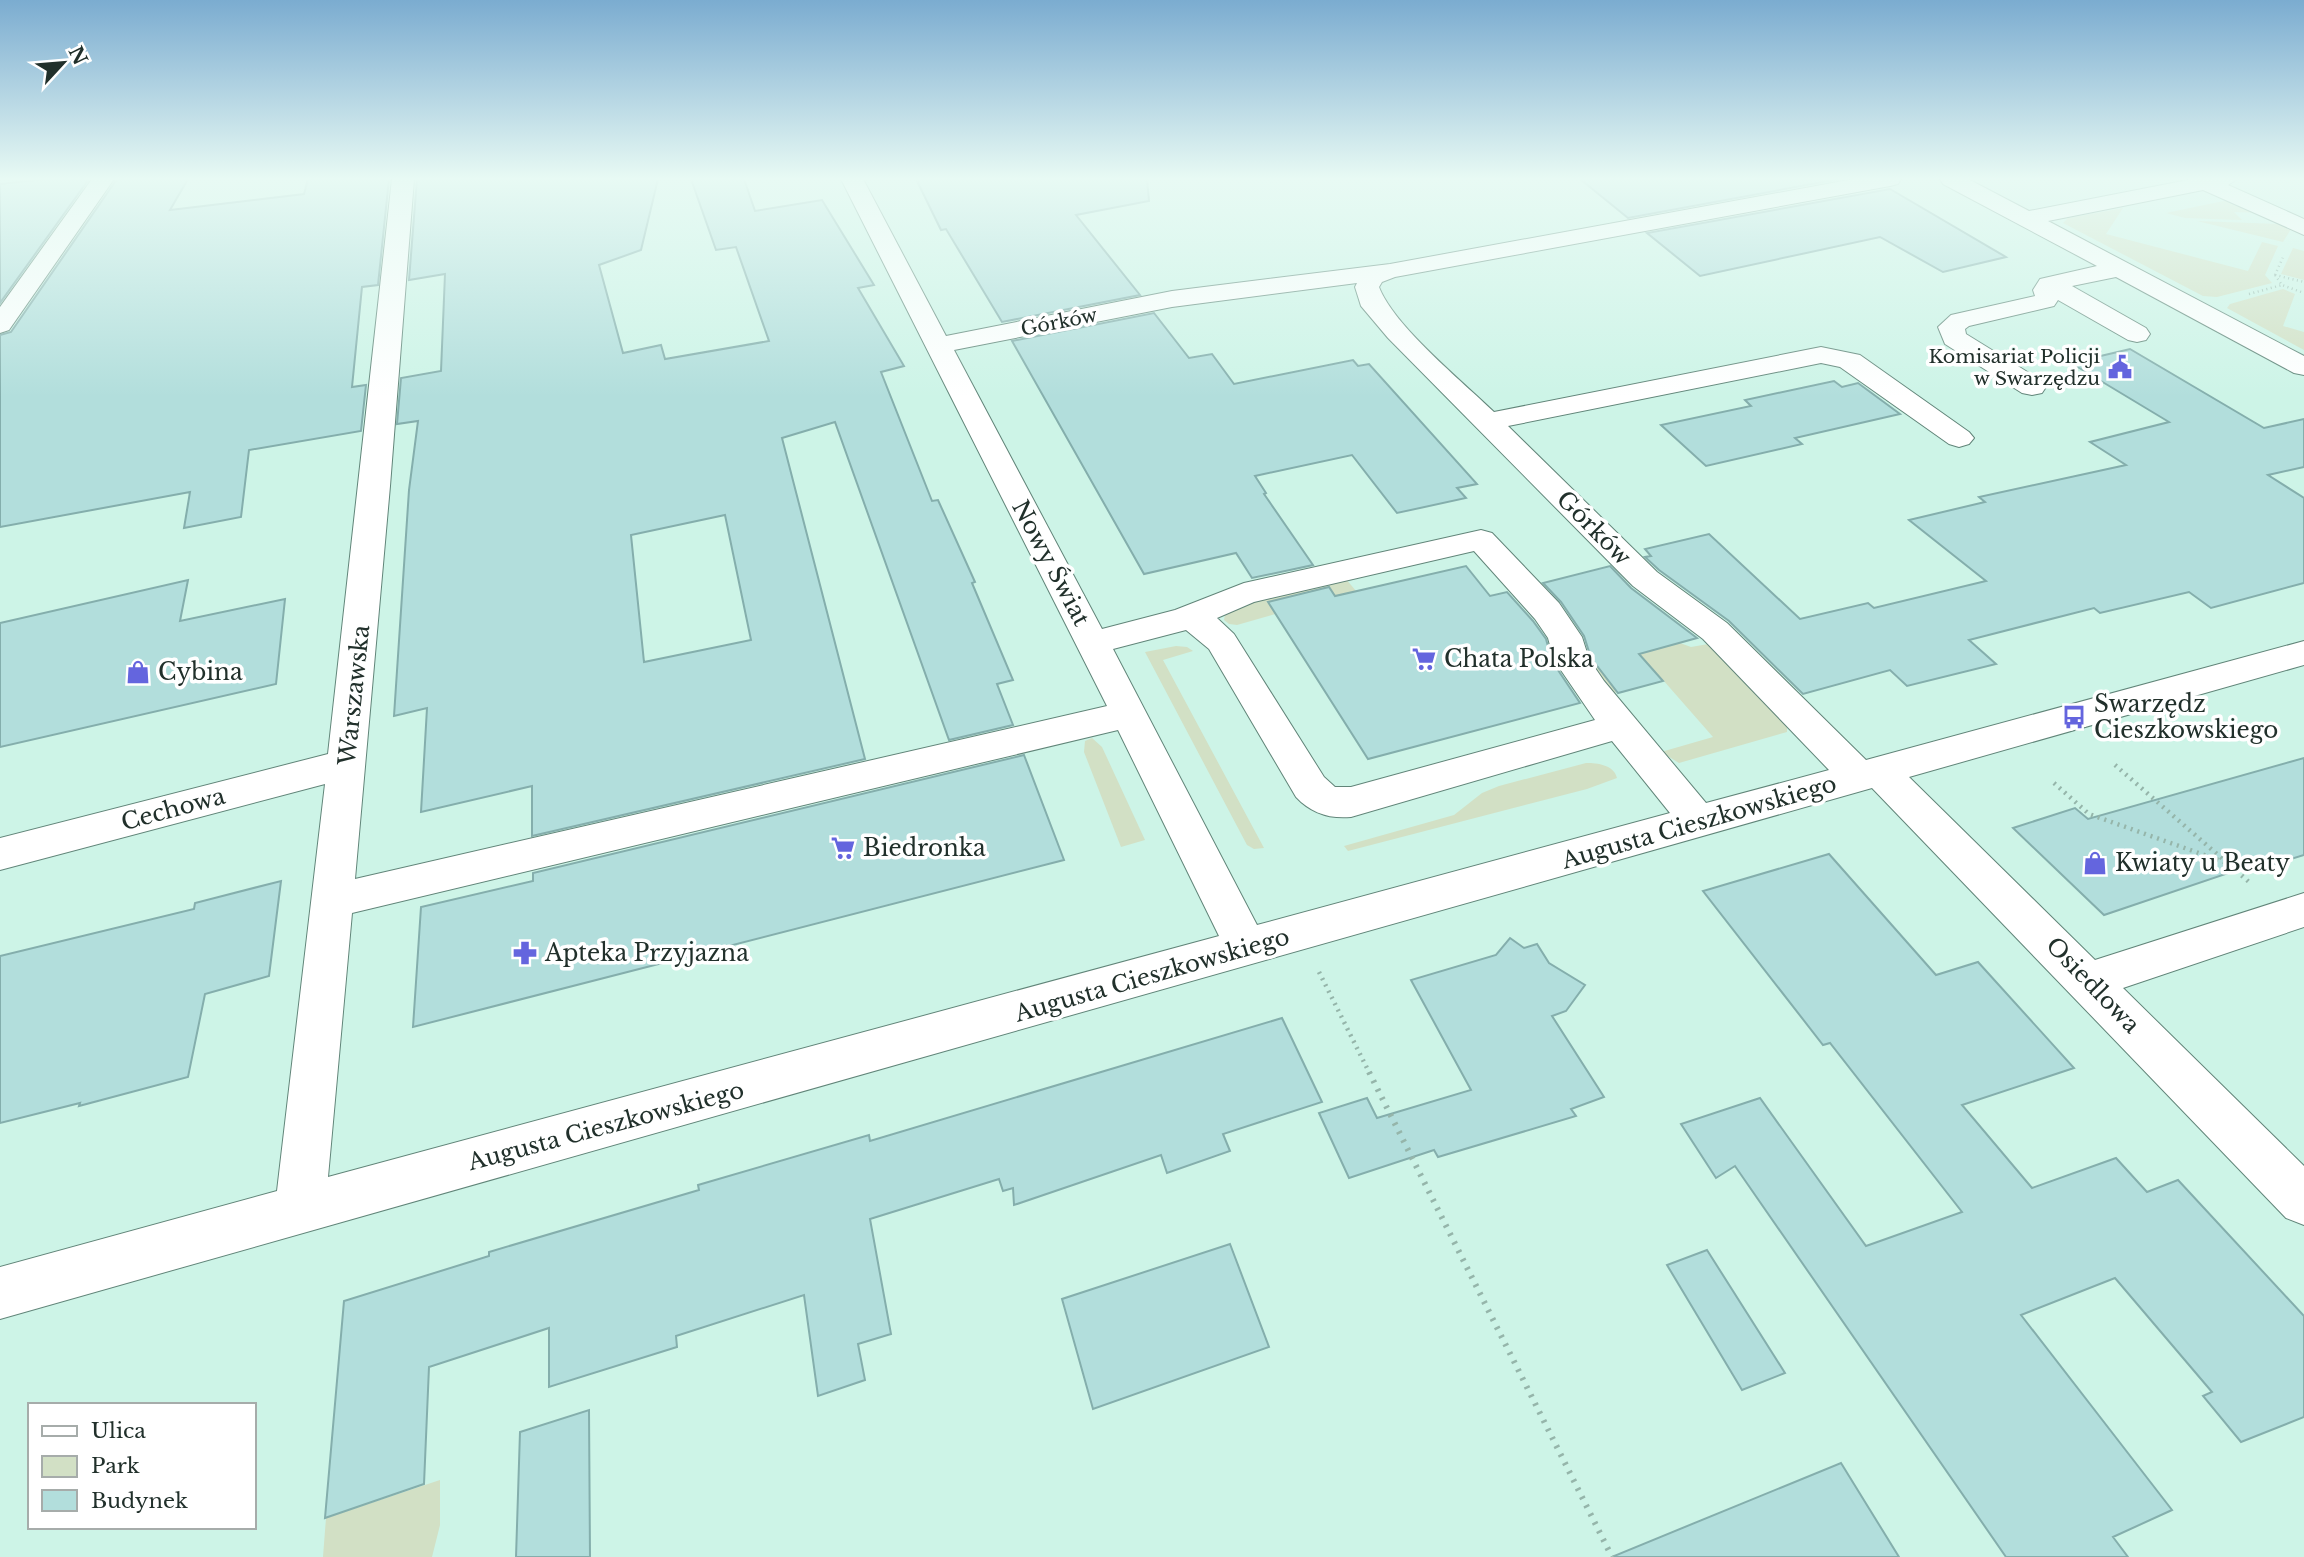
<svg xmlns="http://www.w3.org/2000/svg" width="2304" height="1557" font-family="'Libre Baskerville',serif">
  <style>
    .green { fill: #d2e0c5 }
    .building { fill: #b2dedc; stroke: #84aeac; stroke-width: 2; fill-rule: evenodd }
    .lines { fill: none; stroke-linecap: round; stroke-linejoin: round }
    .minor-casing { stroke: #618579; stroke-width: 2 }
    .path-far2 { stroke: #95b5aa; stroke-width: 2.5; stroke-dasharray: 1 3.5; stroke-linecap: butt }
    .path-far1 { stroke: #95b5aa; stroke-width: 4.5; stroke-dasharray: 2 5; stroke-linecap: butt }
    .path { stroke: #95b5aa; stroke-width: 6; stroke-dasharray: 2.5 7; stroke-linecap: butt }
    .minor { fill: #fff; fill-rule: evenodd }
    .labels { text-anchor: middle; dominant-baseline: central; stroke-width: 7; stroke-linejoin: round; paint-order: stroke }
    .far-street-label { font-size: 19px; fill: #21302b; stroke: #fff }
    .far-poi-label { font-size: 19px; fill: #21302b; stroke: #fff; text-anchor: end }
    .street-label { font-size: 23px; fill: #21302b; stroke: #fff }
    .poi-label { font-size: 23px; fill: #21302b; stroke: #fff; text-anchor: start }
  </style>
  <rect width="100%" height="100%" fill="#cdf4e7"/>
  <!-- green -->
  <g class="green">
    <path d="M2233 199 2263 213 2234 212 2242 220 2185 218 2166 213Z"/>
    <path d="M2123 208 2106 234 2248 271 2262 242 2278 246 2265 275 2272 283 2217 297 2203 296 2063 223 2068 218Z"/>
    <path d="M2197 221 2280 224 2291 229 2283 242Z"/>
    <path d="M2293 248 2304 251V280L2281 274Z"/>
    <path d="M2283 289 2295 294 2283 326 2304 332V350L2227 308 2230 304Z"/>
    <path d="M1346 579 1356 591 1237 625 1229 624 1224 620 1225 614 1245 603Z"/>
    <path d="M1680 643 1691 647 1714 643 1787 721V732L1679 763 1661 752 1713 737 1663 680 1610 694 1594 669 1602 664Z"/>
    <path d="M1176 646 1187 647 1193 651 1163 660 1264 848 1254 849 1247 845 1145 652Z"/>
    <path d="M1092 738 1102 747 1145 840 1121 847 1084 752 1085 741Z"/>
    <path d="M1586 763C1598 763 1614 765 1617 778L1587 789 1348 851 1344 846 1454 815 1482 793 1499 786Z"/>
    <path d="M440 1480V1525L432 1557H323L326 1518Z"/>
  </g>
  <!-- building -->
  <g class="building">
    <path d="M45 179H89L0 303V184Z"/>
    <path d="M117 179H188L170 210 304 194 308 179H389L378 285 362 287 352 387 366 385 361 431 249 450 241 517 184 528 190 492 0 527V335L11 332Z"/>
    <path d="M417 179H658L641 250 599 265 623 353 661 345 665 359 769 341 736 247 716 250 691 179H744L755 211 822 200 874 285 858 288 904 366 881 372 932 501 938 500 975 582 972 583 1013 680 997 684 1013 725 949 740 835 422 782 438 865 759 532 836V786L421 812 427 708 394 716 409 490 418 421 397 424 401 378 441 371 445 274 409 280ZM725 515 751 640 644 662 631 535Z"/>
    <path d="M916 179H1147L1149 201 1076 215 1140 295 1002 322 946 229 941 230Z"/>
    <path d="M1580 179H1839L1628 218Z"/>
    <path d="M1890 189 2006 257 1943 272 1880 237 1700 276 1647 233Z"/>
    <path d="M1154 313 1189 358 1212 354 1234 384 1353 360 1358 366 1369 364 1477 484 1457 488 1466 498 1397 513 1352 455 1255 476 1266 493 1264 494 1313 565 1252 578 1236 553 1144 574 1012 341Z"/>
    <path d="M2130 349 2264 428 2304 419V467L2268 475 2304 498V583L2211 608 2189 592 2100 613 2094 608 1969 640 1996 664 1907 686 1890 670 1803 694 1729 621 1659 570 1645 557 1651 556 1645 549 1709 534 1800 619 1868 603 1874 608 1986 581 1909 520 1985 502 1979 497 2126 465 2090 442 2169 422 2071 363Z"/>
    <path d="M1834 381 1842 387 1858 383 1900 414 1795 438 1802 444 1706 466 1661 425 1751 406 1745 400Z"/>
    <path d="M1466 566 1490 596 1507 592 1533 621 1546 639 1552 661 1580 703 1368 759 1268 602 1329 587 1335 596Z"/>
    <path d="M1610 566 1631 588 1697 638 1639 654 1663 681 1618 693 1591 658 1584 636 1561 602 1543 583Z"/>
    <path d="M188 580 180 621 285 599 276 684 0 747V623Z"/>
    <path d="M1024 755 1064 860 413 1027 421 907 533 881V873Z"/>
    <path d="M2304 758V855L2248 872 2243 868 2104 915 2013 828 2075 808 2088 819Z"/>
    <path d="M1829 854 1936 975 1978 962 2074 1068 1962 1105 2032 1188 2116 1158 2147 1192 2178 1180 2304 1316V1417L2241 1442 2203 1396 2212 1392 2115 1278 2021 1315 2172 1510 2113 1537 2128 1557H2006L1735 1166 1716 1178 1681 1124 1760 1098 1866 1246 1962 1212 1830 1043 1823 1045 1703 891Z"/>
    <path d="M281 881 269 976 205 994 188 1077 79 1106 80 1103 0 1123V956L194 909 195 903Z"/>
    <path d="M1510 938 1524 948 1537 944 1549 963 1585 985 1566 1011 1552 1016 1604 1097 1571 1109 1576 1116 1438 1157 1434 1150 1349 1178 1319 1113 1367 1098 1377 1118 1471 1090 1411 980 1496 955Z"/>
    <path d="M1282 1018 1322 1102 1223 1134 1230 1151 1167 1173 1161 1155 1014 1205 1013 1188 1003 1191 999 1179 870 1219 891 1334 858 1344 865 1380 818 1396 804 1295 676 1336 677 1347 549 1387V1328L429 1367 424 1484 325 1518 344 1301 489 1256V1252L699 1190 698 1185 869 1135 870 1141Z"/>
    <path d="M1230 1244 1269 1347 1093 1409 1062 1299Z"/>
    <path d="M1707 1250 1785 1373 1742 1390 1667 1265Z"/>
    <path d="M589 1410 590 1557H516L520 1432Z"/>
    <path d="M1841 1463 1899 1557H1615L1614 1556Z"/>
  </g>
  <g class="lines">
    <!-- minor casing -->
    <g class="minor-casing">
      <g id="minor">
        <path d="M92 179H114L9 330 0 333V307Z"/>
        <path d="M392 179H414L390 486 355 879 1107 706 841 179H863L946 336 1172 291 1390 264 1854 179H1901L1898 184 1890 186 1395 277 1382 282 1379 287C1394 326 1462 381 1494 412L1821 347 1860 355 1969 432 1974 438 1969 444 1959 447 1949 444 1840 367 1821 363 1508 426 1657 572 1727 623 1866 760 2304 641V665L1909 777 2095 960 2304 893V927L2123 988 2304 1166V1225L2286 1218 1872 788 0 1319V1267L277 1191 325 784 0 870V838L328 754ZM1357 283 1355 287 1361 306 1388 338 1633 586 1703 639 1829 770 1706 803 1604 681 1589 659 1582 637 1559 603 1492 533 1481 530 1244 583 1175 610 1102 629 954 350 1172 307ZM1474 551 1535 619 1548 638 1554 660 1595 720 1351 787H1335L1324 777 1234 634 1217 618 1254 602ZM1186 630 1209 649 1296 797C1311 813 1329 819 1351 817L1612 741 1670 813 1257 925 1113 649ZM1118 730 1219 936 328 1177 352 913Z"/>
        <path d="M1940 179H1968L2029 211 2193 179H2237L2228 185 2304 219V235L2203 190 2048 221 2304 356V375L2294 373 2116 277 2072 286 2146 328 2150 334 2146 340 2137 342 2128 340 2058 300 2054 306 1969 326 1965 329 1966 334 2042 381 2046 387 2042 393 2032 395 2022 393 1945 344 1938 327 1951 315 2035 296 2033 290 2040 279 2097 266 1943 184Z"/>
      </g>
    </g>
    <!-- path-far2 -->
    <g class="path-far2">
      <path d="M2275 275 2284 255"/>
      <path d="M2275 275 2282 285 2304 293"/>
      <path d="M2275 275 2304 282"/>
      <path d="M2249 294 2282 285"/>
    </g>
    <!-- path-far1 -->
    <g class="path-far1">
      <path d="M2115 765 2249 882"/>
      <path d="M2054 783 2089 814 2224 862"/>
      <path d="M1319 972 1370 1074"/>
    </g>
    <!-- path -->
    <path class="path" d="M1369 1072 1612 1557"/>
    <!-- minor -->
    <use href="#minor" class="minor"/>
  </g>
  <!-- sky -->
  <linearGradient id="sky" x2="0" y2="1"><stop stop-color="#7bacd0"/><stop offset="0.45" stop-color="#e8faf4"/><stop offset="1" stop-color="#e8faf4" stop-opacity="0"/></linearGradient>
  <rect width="2304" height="397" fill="url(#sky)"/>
  <!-- icons -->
  <defs>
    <g id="civic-bare" transform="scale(1.89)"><path d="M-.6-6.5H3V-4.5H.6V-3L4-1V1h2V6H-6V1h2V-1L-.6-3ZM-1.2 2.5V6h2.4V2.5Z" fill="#6465de" stroke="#fff" stroke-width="2.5" paint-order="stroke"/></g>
    <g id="supermarket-bare" transform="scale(1.89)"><path d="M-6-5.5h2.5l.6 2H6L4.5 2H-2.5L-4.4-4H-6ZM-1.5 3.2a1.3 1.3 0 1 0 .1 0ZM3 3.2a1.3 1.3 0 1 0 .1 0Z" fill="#6465de" stroke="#fff" stroke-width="2.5" paint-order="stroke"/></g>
    <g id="shop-bare" transform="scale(1.89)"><path d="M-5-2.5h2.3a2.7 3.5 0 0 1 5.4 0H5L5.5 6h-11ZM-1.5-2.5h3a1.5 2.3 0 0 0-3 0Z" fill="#6465de" stroke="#fff" stroke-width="2.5" paint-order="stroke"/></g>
    <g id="bus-bare" transform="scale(1.89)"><path d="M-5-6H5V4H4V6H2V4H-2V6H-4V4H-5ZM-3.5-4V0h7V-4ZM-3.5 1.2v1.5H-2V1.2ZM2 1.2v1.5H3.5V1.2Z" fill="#6465de" stroke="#fff" stroke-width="2.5" paint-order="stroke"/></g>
    <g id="pharmacy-bare" transform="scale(1.89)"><path d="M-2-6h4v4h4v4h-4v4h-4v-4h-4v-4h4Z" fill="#6465de" stroke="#fff" stroke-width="2.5" paint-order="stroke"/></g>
  </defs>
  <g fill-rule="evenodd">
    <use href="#civic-bare" x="2120" y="367"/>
    <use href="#supermarket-bare" x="1424" y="659"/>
    <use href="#shop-bare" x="138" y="672"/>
    <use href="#bus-bare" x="2074" y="717"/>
    <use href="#supermarket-bare" x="843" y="848"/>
    <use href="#shop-bare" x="2095" y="863"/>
    <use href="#pharmacy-bare" x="525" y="953"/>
  </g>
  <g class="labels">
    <!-- far-street labels -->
    <g class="far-street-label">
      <text transform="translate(1059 322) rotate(-11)">Górków</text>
    </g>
    <!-- far-poi labels -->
    <g class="far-poi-label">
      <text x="2100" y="356">Komisariat Policji<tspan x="2100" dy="22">w Swarzędzu</tspan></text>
    </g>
    <!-- street labels -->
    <g class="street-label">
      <text transform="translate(1594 528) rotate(45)">Górków</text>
      <text transform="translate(1051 563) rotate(62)">Nowy Świat</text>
      <text transform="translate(354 695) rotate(-84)">Warszawska</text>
      <text transform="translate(173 809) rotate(-15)">Cechowa</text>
      <text transform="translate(1699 822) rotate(-16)">Augusta Cieszkowskiego</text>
      <text transform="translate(1152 975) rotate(-16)">Augusta Cieszkowskiego</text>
      <text transform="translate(2093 985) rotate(46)">Osiedlowa</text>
      <text transform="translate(606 1126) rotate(-15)">Augusta Cieszkowskiego</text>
    </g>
    <!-- poi labels -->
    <g class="poi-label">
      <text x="1444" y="659">Chata Polska</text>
      <text x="158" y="672">Cybina</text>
      <text x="2094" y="704">Swarzędz<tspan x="2094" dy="26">Cieszkowskiego</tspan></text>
      <text x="863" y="848">Biedronka</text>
      <text x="2115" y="863">Kwiaty u Beaty</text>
      <text x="545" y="953">Apteka Przyjazna</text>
    </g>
  </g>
  <!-- legend -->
  <rect x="28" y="1403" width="228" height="126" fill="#ffffff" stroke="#a6acaa" stroke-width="2"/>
  <rect x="42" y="1426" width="35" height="10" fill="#ffffff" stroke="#a6acaa" stroke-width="2"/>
  <text x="91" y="1438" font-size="21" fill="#21302b">Ulica</text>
  <rect x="42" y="1456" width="35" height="21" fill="#d2e0c5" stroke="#a6acaa" stroke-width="2"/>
  <text x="91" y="1473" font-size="21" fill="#21302b">Park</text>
  <rect x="42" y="1490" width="35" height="21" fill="#b2dedc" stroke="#a6acaa" stroke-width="2"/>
  <text x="91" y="1508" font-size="21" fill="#21302b">Budynek</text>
  <!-- north arrow -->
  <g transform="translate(63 63) rotate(64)" stroke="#ffffff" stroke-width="5" paint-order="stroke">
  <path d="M0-5L12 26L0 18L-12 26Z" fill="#21302b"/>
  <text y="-10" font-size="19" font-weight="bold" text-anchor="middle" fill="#21302b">N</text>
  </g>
</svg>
